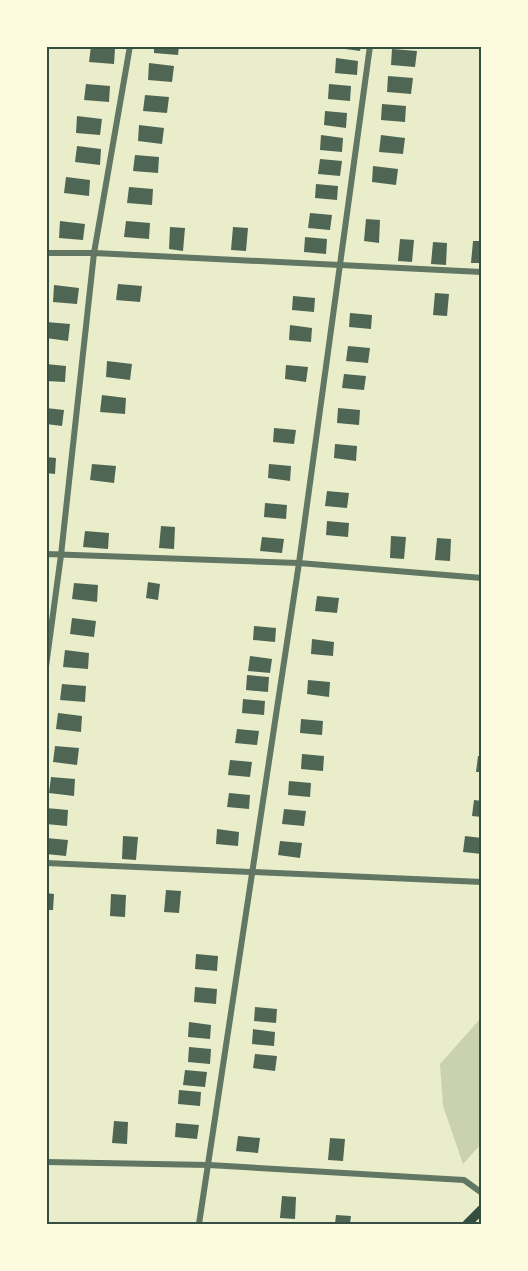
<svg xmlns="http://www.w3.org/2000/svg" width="528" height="1271" font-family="Helvetica,sans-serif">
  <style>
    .green { fill: #cad2ad }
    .building { fill: #4f6655 }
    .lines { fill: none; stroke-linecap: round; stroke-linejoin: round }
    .minor { stroke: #617663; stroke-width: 6 }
    .primary { stroke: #344e41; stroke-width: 9 }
    .neatline { fill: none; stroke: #344e41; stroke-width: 2 }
  </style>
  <rect width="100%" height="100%" fill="#e9edc9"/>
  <!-- green -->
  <path class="green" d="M481 1018V1144L463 1164 443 1106 440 1064Z"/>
  <!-- building -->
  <g class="building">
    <path d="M91 46 115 48 114 64 89 62Z"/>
    <path d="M154 46H179L178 55 154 53Z"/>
    <path d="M338 46H361L360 51 338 48Z"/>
    <path d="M392 49 417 51 415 67 391 65Z"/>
    <path d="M336 58 358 61 357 75 335 73Z"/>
    <path d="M149 63 174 66 172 82 148 80Z"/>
    <path d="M388 76 413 78 411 94 387 92Z"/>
    <path d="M86 84 110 86 109 102 84 100Z"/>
    <path d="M329 84 351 86 350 101 328 99Z"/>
    <path d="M145 95 169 97 167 113 143 111Z"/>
    <path d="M382 104 406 106 405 122 381 120Z"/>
    <path d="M325 111 347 113 346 128 324 125Z"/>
    <path d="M77 116 102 119 100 135 76 133Z"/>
    <path d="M139 125 164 128 162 144 138 141Z"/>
    <path d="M321 135 343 138 342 152 320 150Z"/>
    <path d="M381 135 405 138 403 154 379 152Z"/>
    <path d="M77 146 101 149 100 165 75 162Z"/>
    <path d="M135 155 159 157 158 173 133 171Z"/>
    <path d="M320 159 342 161 340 176 318 174Z"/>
    <path d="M373 166 398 169 396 185 372 182Z"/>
    <path d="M66 177 90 180 89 196 64 193Z"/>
    <path d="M316 184 338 186 337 200 315 198Z"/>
    <path d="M129 187 153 189 152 205 127 203Z"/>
    <path d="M310 213 332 215 330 230 308 228Z"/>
    <path d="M366 219 380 220 379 243 364 241Z"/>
    <path d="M60 221 85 224 83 240 59 238Z"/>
    <path d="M126 221 150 223 149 239 124 237Z"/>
    <path d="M170 227 185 228 183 251 169 249Z"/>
    <path d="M233 227 248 228 246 251 231 250Z"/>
    <path d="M305 237 327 239 326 254 304 252Z"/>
    <path d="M400 239 414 240 412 262 398 261Z"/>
    <path d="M473 241H482V263H471Z"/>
    <path d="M433 242 447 243 446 265 431 264Z"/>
    <path d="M118 284 142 286 140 302 116 300Z"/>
    <path d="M54 285 79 288 77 304 53 302Z"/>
    <path d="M435 293 449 294 447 316 433 315Z"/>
    <path d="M293 296 315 298 314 312 292 310Z"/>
    <path d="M350 313 372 315 371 329 349 327Z"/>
    <path d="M46 322 70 324 68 341 46 338Z"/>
    <path d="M290 325 312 328 311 342 289 340Z"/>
    <path d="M348 346 370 348 368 363 346 361Z"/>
    <path d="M107 361 132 364 130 380 106 377Z"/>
    <path d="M46 364 66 366 65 382 46 381Z"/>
    <path d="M286 365 308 367 306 382 285 379Z"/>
    <path d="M344 374 366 376 364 390 342 388Z"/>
    <path d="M102 395 126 398 125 414 100 412Z"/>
    <path d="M46 408 64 410 62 426 46 424Z"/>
    <path d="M338 408 360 410 359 425 337 423Z"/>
    <path d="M274 428 296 430 294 444 273 442Z"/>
    <path d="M335 444 357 446 356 461 334 458Z"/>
    <path d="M46 457 56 458 55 474 46 473Z"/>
    <path d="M92 464 116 466 114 483 90 480Z"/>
    <path d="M269 464 291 466 290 481 268 478Z"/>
    <path d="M327 491 349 493 347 508 325 506Z"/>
    <path d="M265 503 287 505 286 519 264 517Z"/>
    <path d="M327 521 349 523 348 537 326 535Z"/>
    <path d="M161 526 175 527 174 549 159 548Z"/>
    <path d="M85 531 109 533 108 549 83 547Z"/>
    <path d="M391 536 406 537 404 559 390 558Z"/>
    <path d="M262 537 284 539 282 553 260 551Z"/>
    <path d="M437 538 451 539 450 561 435 560Z"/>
    <path d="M148 582 160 584 158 600 146 598Z"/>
    <path d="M74 583 98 585 97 602 72 599Z"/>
    <path d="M317 596 339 598 337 613 315 611Z"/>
    <path d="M72 618 96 621 94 637 70 634Z"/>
    <path d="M254 626 276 628 275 642 253 640Z"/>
    <path d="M312 639 334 642 333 656 311 654Z"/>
    <path d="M65 650 89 653 88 669 63 667Z"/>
    <path d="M250 656 272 659 270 673 248 671Z"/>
    <path d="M247 675 269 677 268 692 246 690Z"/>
    <path d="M308 680 330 682 329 697 307 694Z"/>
    <path d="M62 684 86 686 85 702 60 700Z"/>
    <path d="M243 699 265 701 264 715 242 713Z"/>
    <path d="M58 713 82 716 81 732 56 729Z"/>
    <path d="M301 719 323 721 322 735 300 733Z"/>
    <path d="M237 729 259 731 257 745 235 743Z"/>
    <path d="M55 746 79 748 77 765 53 762Z"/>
    <path d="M302 754 324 756 323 771 301 769Z"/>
    <path d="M478 756H482V772H476Z"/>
    <path d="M230 760 252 762 250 777 228 775Z"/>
    <path d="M51 777 75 779 74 796 49 793Z"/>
    <path d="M289 781 311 783 310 797 288 795Z"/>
    <path d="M229 793 250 795 249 809 227 807Z"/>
    <path d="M474 800 482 801V817L472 816Z"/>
    <path d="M46 808 68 810 67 826 46 824Z"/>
    <path d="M284 809 306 811 304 826 282 824Z"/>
    <path d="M217 829 239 832 238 846 216 844Z"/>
    <path d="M123 836 138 837 136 860 122 859Z"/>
    <path d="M465 836 482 838V854L463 852Z"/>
    <path d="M46 838 68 840 66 856 46 854Z"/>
    <path d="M280 841 302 843 300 858 278 855Z"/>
    <path d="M166 890 181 891 179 913 164 912Z"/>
    <path d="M46 893 54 894 53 910H46Z"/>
    <path d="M111 894 126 895 125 917 110 916Z"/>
    <path d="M196 954 218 956 217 971 195 969Z"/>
    <path d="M195 987 217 989 216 1004 194 1002Z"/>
    <path d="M255 1007 277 1009 276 1023 254 1021Z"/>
    <path d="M189 1022 211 1025 210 1039 188 1037Z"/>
    <path d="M253 1029 275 1032 274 1046 252 1044Z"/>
    <path d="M189 1047 211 1049 210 1064 188 1062Z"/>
    <path d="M255 1054 277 1056 275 1071 253 1068Z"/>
    <path d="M185 1070 207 1072 205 1087 183 1085Z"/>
    <path d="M179 1090 201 1092 200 1106 178 1104Z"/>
    <path d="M114 1121 128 1122 127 1144 112 1143Z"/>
    <path d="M176 1123 199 1125 197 1139 175 1137Z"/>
    <path d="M238 1136 260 1138 258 1153 236 1151Z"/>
    <path d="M330 1138 345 1139 343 1161 328 1160Z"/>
    <path d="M282 1196 296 1197 295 1219 280 1218Z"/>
    <path d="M336 1215 351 1216 350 1224H335Z"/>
  </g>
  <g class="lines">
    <!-- minor -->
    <g class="minor">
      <path d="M46 253H94L482 272"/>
      <path d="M46 554 299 563 482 578"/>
      <path d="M46 666 61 555 94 253 130 46"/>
      <path d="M46 863 482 882"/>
      <path d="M46 1162 209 1165 464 1180 482 1193"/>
      <path d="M199 1224 299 563 370 46"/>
    </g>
    <!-- primary -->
    <path class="primary" d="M467 1224 482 1209"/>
  </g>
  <!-- border -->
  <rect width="528" height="1271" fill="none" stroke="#fefae0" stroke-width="96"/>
  <rect x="48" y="48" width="432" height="1175" class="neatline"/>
</svg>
